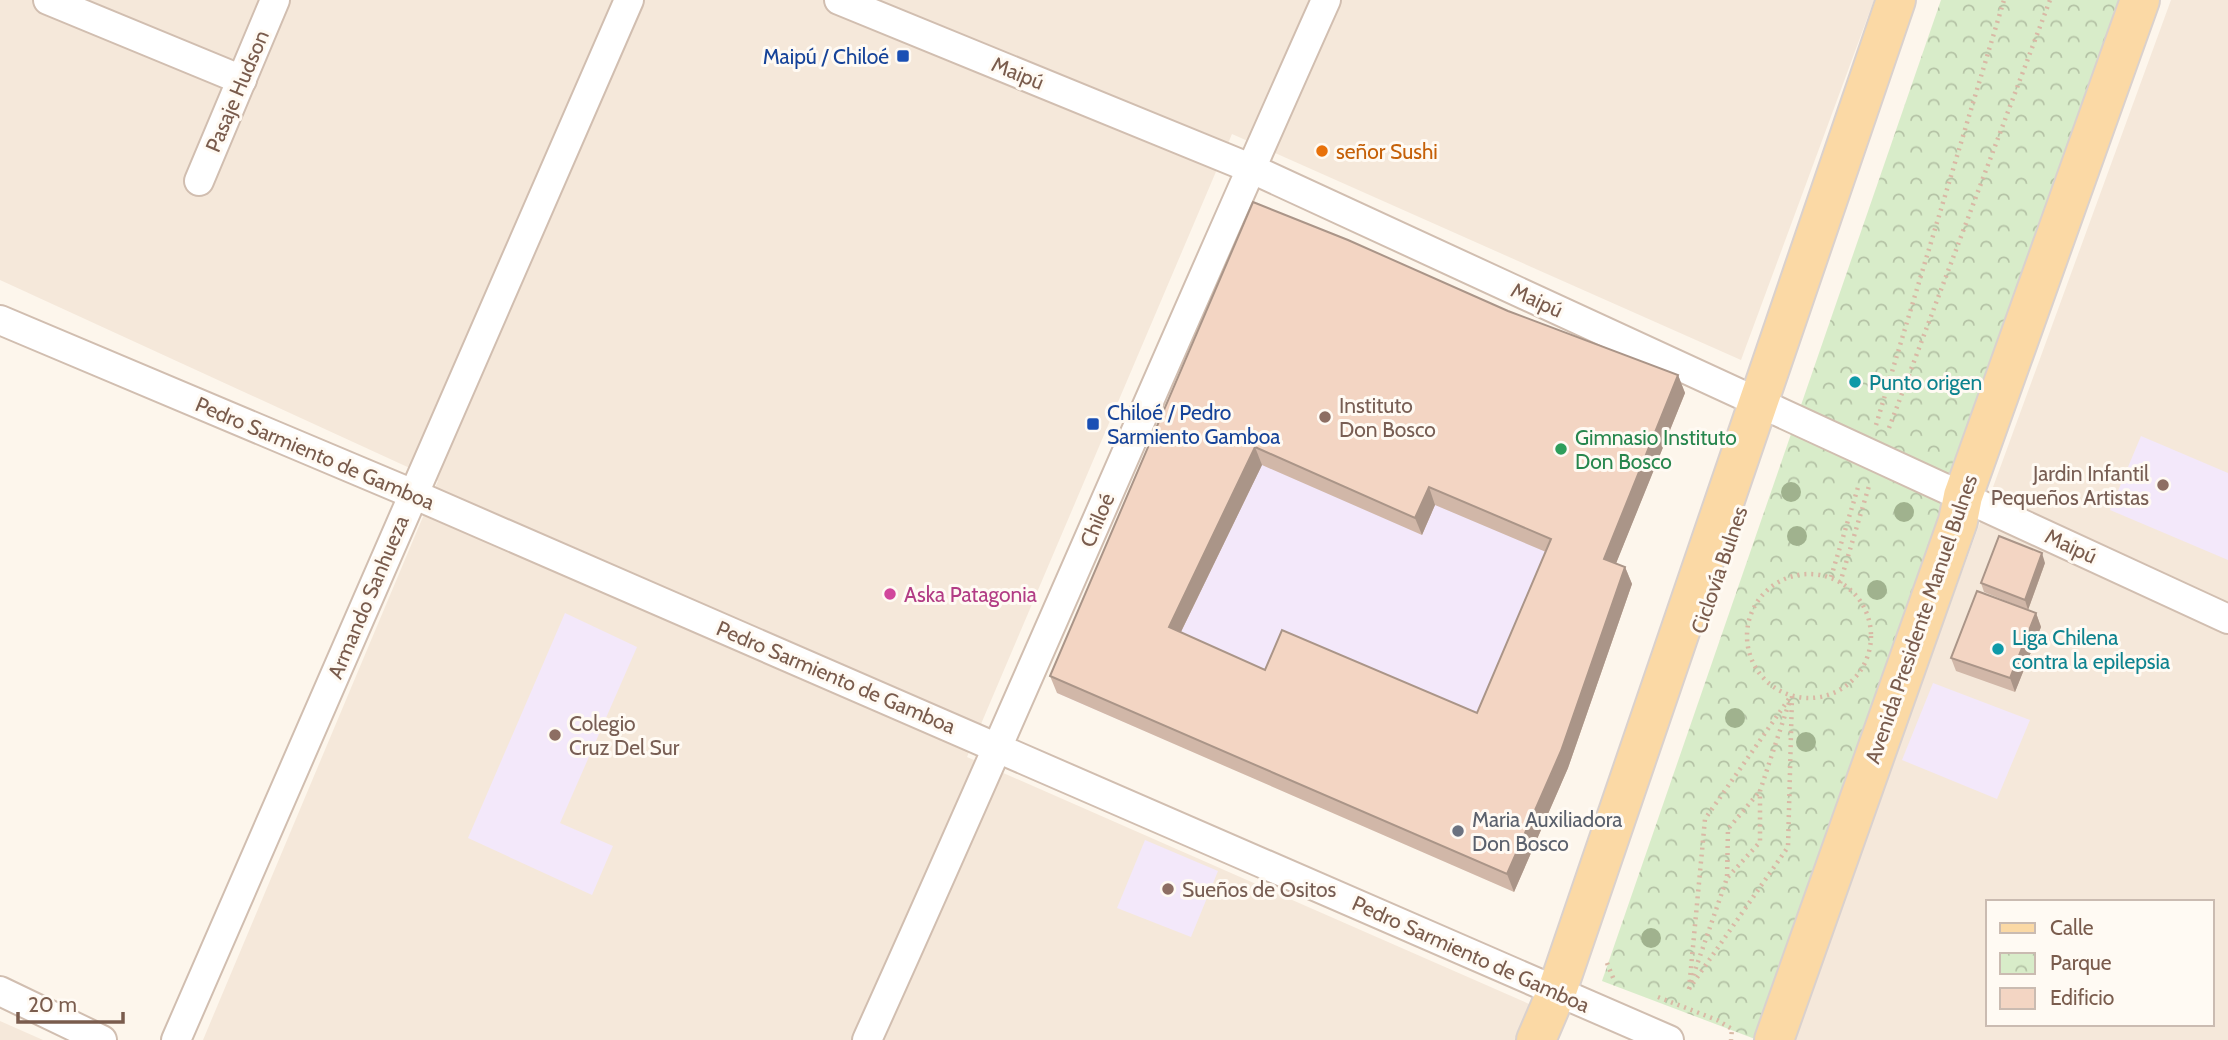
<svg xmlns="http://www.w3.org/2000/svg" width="2228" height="1040" font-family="Cabin,sans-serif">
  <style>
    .residential { fill: #f5e8da; fill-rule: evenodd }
    .education { fill: #f3e8fa }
    .park { fill: url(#park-crowns) }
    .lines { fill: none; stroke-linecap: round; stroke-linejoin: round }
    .minor-casing { stroke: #d1beb0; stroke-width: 32 }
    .primary-casing { stroke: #dad1cd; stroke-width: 42 }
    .path { stroke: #d9b8a5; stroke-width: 4.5; stroke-dasharray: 2 5; stroke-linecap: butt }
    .minor { stroke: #fff; stroke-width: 28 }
    .primary { stroke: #fbd9a5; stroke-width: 38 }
    .tree { fill: #a0b28e }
    .wall { fill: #d1b7a8; fill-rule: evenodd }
    .shaded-wall { fill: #aa9588 }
    .building { fill: #f3d5c3; stroke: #aa9588; stroke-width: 2; fill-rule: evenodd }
    .transit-dot { fill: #1a4fb4; stroke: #fffaf3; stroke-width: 2.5 }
    .food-dot { fill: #e8710a; stroke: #fffaf3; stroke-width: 2.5 }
    .culture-dot { fill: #0f9aa8; stroke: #fffaf3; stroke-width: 2.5 }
    .education-dot { fill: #8d6e63; stroke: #fffaf3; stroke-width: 2.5 }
    .leisure-dot { fill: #2e9e5b; stroke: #fffaf3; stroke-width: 2.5 }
    .hotel-dot { fill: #d1479c; stroke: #fffaf3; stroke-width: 2.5 }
    .worship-dot { fill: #6b7280; stroke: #fffaf3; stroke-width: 2.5 }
    .labels { text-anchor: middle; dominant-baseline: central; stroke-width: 6; stroke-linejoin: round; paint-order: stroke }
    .transit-label { font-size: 21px; fill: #164399; stroke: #fffaf3; text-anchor: end }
    .street-label { font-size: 21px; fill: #7a5c4d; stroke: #fffaf3 }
    .food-label { font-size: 21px; fill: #c56008; stroke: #fffaf3; text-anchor: start }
    .culture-label { font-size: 21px; fill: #0d838f; stroke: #fffaf3; text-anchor: start }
    .education-label { font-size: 21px; fill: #785e54; stroke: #fffaf3; text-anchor: start }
    .leisure-label { font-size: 21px; fill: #27864d; stroke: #fffaf3; text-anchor: start }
    .hotel-label { font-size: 21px; fill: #b23c85; stroke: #fffaf3; text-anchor: start }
    .worship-label { font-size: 21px; fill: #5b616d; stroke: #fffaf3; text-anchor: start }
  </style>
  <defs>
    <pattern id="park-crowns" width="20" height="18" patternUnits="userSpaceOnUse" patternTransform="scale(1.75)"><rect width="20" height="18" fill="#d8ecc9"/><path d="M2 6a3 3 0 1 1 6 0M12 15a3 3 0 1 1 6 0" fill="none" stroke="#b4c2a5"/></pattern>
  </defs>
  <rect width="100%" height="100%" fill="#fdf6ec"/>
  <!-- residential -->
  <g class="residential">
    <path d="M0 0H1874L1741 360 1232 134 967 757 1536 1007 1522 1040H203L438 481 0 280Z"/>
    <path d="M2171 0H2228V1040H1791ZM1988 902H2212V1024H1988Z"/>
    <path d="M0 1021 43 1040H0Z"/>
  </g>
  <!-- education -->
  <g class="education">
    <path d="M1260 219 1558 557 1483 730 1236 770 1057 693Z"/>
    <path d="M2141 436 2228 473V560L2110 510Z"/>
    <path d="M565 613 637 647 560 823 613 846 592 895 468 838Z"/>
    <path d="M1933 683 2030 720 1997 799 1902 760Z"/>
    <path d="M1145 840 1218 871 1191 937 1117 908Z"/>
  </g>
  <!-- park -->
  <path class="park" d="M1941 0H2122L1755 1039 1602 981Z"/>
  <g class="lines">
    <!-- minor casing -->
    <g class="minor-casing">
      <g id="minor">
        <path d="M48 0 242 80"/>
        <path d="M839 0 1250 168 2228 619"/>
        <path d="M199 181 275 0"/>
        <path d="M0 320 413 494 1669 1040"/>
        <path d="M0 991 102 1040"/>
        <path d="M176 1040 629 0"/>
        <path d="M867 1040C1023 695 1171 346 1326 0"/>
      </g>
    </g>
    <!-- primary casing -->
    <g class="primary-casing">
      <g id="primary">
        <path d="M1536 1040 1557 991 1896 0"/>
        <path d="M1774 1040 1958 521 1963 496 2140 0"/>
      </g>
    </g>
    <!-- path -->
    <g class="path">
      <path d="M1876 425 2004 0"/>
      <path d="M1889 428 2050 0"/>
      <circle cx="1809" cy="636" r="62"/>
      <path d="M1831 577 1859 484"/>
      <path d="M1840 583 1869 486"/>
      <path d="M1728 877 1760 842V791L1789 703"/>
      <path d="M1607 963 1614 980"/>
      <path d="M1691 982 1727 878 1728 829 1760 791"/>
      <path d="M1689 989 1788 847 1792 696"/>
      <path d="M1689 989 1705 819 1791 696"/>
      <path d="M1658 997 1717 1020 1732 1029 1731 1040"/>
    </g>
    <!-- minor -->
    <use href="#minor" class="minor"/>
    <!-- primary -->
    <use href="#primary" class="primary"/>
  </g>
  <!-- trees -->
  <g class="tree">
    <circle cx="1791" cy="492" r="10"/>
    <circle cx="1904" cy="512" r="10"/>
    <circle cx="1797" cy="536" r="10"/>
    <circle cx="1877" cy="590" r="10"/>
    <circle cx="1735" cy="718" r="10"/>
    <circle cx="1806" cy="742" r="10"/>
    <circle cx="1651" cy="938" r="10"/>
  </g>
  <!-- wall -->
  <g class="wall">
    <path d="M1253 202 1508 311 1678 375 1685 393 1616 563 1625 567 1632 584 1568 768 1514 892 1057 693 1050 676ZM1262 465 1422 535 1435 505 1546 552 1477 713 1265 670 1181 632Z"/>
    <path d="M2045 563 2028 610 1984 592 1981 583Z"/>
    <path d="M2036 613 2041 627 2015 692 1956 671 1951 658Z"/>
  </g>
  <!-- shaded-wall -->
  <g class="shaded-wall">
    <path d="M1678 375 1685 393 1611 576 1604 559Z"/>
    <path d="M1255 447 1262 465 1175 644 1169 627Z"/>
    <path d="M1429 487 1435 505 1422 535 1415 518Z"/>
    <path d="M2042 553 2045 563 2028 610 2025 600Z"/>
    <path d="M1625 567 1632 584 1568 768 1514 892 1507 874Z"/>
    <path d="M2036 613 2041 627 2015 692 2010 678Z"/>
  </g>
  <!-- building -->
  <g class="building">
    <path d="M1253 202 1348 240 1508 311 1678 375 1604 559 1625 567 1561 751 1507 874 1050 676ZM1255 447 1415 518 1429 487 1551 539 1477 713 1282 630 1265 670 1169 627Z"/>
    <path d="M1999 536 2042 553 2025 600 1981 583Z"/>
    <path d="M1977 591 2036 613 2010 678 1951 658Z"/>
  </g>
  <!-- markers -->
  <g class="transit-dot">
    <rect x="896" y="49" width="14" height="14" rx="3.5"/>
    <rect x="1086" y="417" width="14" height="14" rx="3.5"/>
  </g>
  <circle class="food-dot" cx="1322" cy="151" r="7"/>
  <g class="culture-dot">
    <circle cx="1855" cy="382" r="7"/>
    <circle cx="1998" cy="649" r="7"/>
  </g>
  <g class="education-dot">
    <circle cx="1325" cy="417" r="7"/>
    <circle cx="2163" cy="485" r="7"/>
    <circle cx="555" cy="735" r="7"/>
    <circle cx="1168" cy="889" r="7"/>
  </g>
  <circle class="leisure-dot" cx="1561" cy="449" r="7"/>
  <circle class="hotel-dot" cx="890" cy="594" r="7"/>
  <circle class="worship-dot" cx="1458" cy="831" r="7"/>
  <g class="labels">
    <!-- transit labels -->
    <g class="transit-label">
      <text x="889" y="56">Maipú / Chiloé</text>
      <text x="1107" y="412" text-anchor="start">Chiloé / Pedro<tspan x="1107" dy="24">Sarmiento Gamboa</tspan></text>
    </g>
    <!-- street labels -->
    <g class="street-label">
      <text transform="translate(1018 73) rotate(22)">Maipú</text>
      <text transform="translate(237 91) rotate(-67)">Pasaje Hudson</text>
      <text transform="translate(1537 300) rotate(25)">Maipú</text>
      <text transform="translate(315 453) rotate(23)">Pedro Sarmiento de Gamboa</text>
      <text transform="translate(1097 520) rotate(-67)">Chiloé</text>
      <text transform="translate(2071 546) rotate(25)">Maipú</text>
      <text transform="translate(1719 570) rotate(-71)">Ciclovía Bulnes</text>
      <text transform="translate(368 597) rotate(-67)">Armando Sanhueza</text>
      <text transform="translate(1921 619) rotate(-71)">Avenida Presidente Manuel Bulnes</text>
      <text transform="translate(836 677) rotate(23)">Pedro Sarmiento de Gamboa</text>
      <text transform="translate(1471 954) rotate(24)">Pedro Sarmiento de Gamboa</text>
    </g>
    <!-- food labels -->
    <g class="food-label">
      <text x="1336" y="151">señor Sushi</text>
    </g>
    <!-- culture labels -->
    <g class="culture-label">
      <text x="1869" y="382">Punto origen</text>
      <text x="2012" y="637">Liga Chilena<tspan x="2012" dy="24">contra la epilepsia</tspan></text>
    </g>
    <!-- education labels -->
    <g class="education-label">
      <text x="1339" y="405">Instituto<tspan x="1339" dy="24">Don Bosco</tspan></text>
      <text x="2149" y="473" text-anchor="end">Jardin Infantil<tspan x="2149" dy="24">Pequeños Artistas</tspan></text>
      <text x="569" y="723">Colegio<tspan x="569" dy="24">Cruz Del Sur</tspan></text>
      <text x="1182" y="889">Sueños de Ositos</text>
    </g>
    <!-- leisure labels -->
    <g class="leisure-label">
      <text x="1575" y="437">Gimnasio Instituto<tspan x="1575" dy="24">Don Bosco</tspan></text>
    </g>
    <!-- hotel labels -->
    <g class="hotel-label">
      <text x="904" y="594">Aska Patagonia</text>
    </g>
    <!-- worship labels -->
    <g class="worship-label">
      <text x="1472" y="819">Maria Auxiliadora<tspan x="1472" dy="24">Don Bosco</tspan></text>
    </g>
  </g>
  <!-- legend -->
  <rect x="1986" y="900" width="228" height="126" fill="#fffaf3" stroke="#cabbb1" stroke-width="2"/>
  <rect x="2000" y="923" width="35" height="10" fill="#fbd9a5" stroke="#cabbb1" stroke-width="2"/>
  <text x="2050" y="935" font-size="21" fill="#7a5c4d">Calle</text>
  <rect x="2000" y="953" width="35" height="21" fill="url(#park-crowns)" stroke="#cabbb1" stroke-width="2"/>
  <text x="2050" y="970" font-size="21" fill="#7a5c4d">Parque</text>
  <rect x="2000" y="988" width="35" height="21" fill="#f3d5c3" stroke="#cabbb1" stroke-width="2"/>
  <text x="2050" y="1005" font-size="21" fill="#7a5c4d">Edificio</text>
  <!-- scale -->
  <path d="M18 1012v10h105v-10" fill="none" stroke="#7a5c4d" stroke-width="3.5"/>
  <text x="28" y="1012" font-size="21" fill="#7a5c4d" stroke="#fffaf3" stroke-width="5" paint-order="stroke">20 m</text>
</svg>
